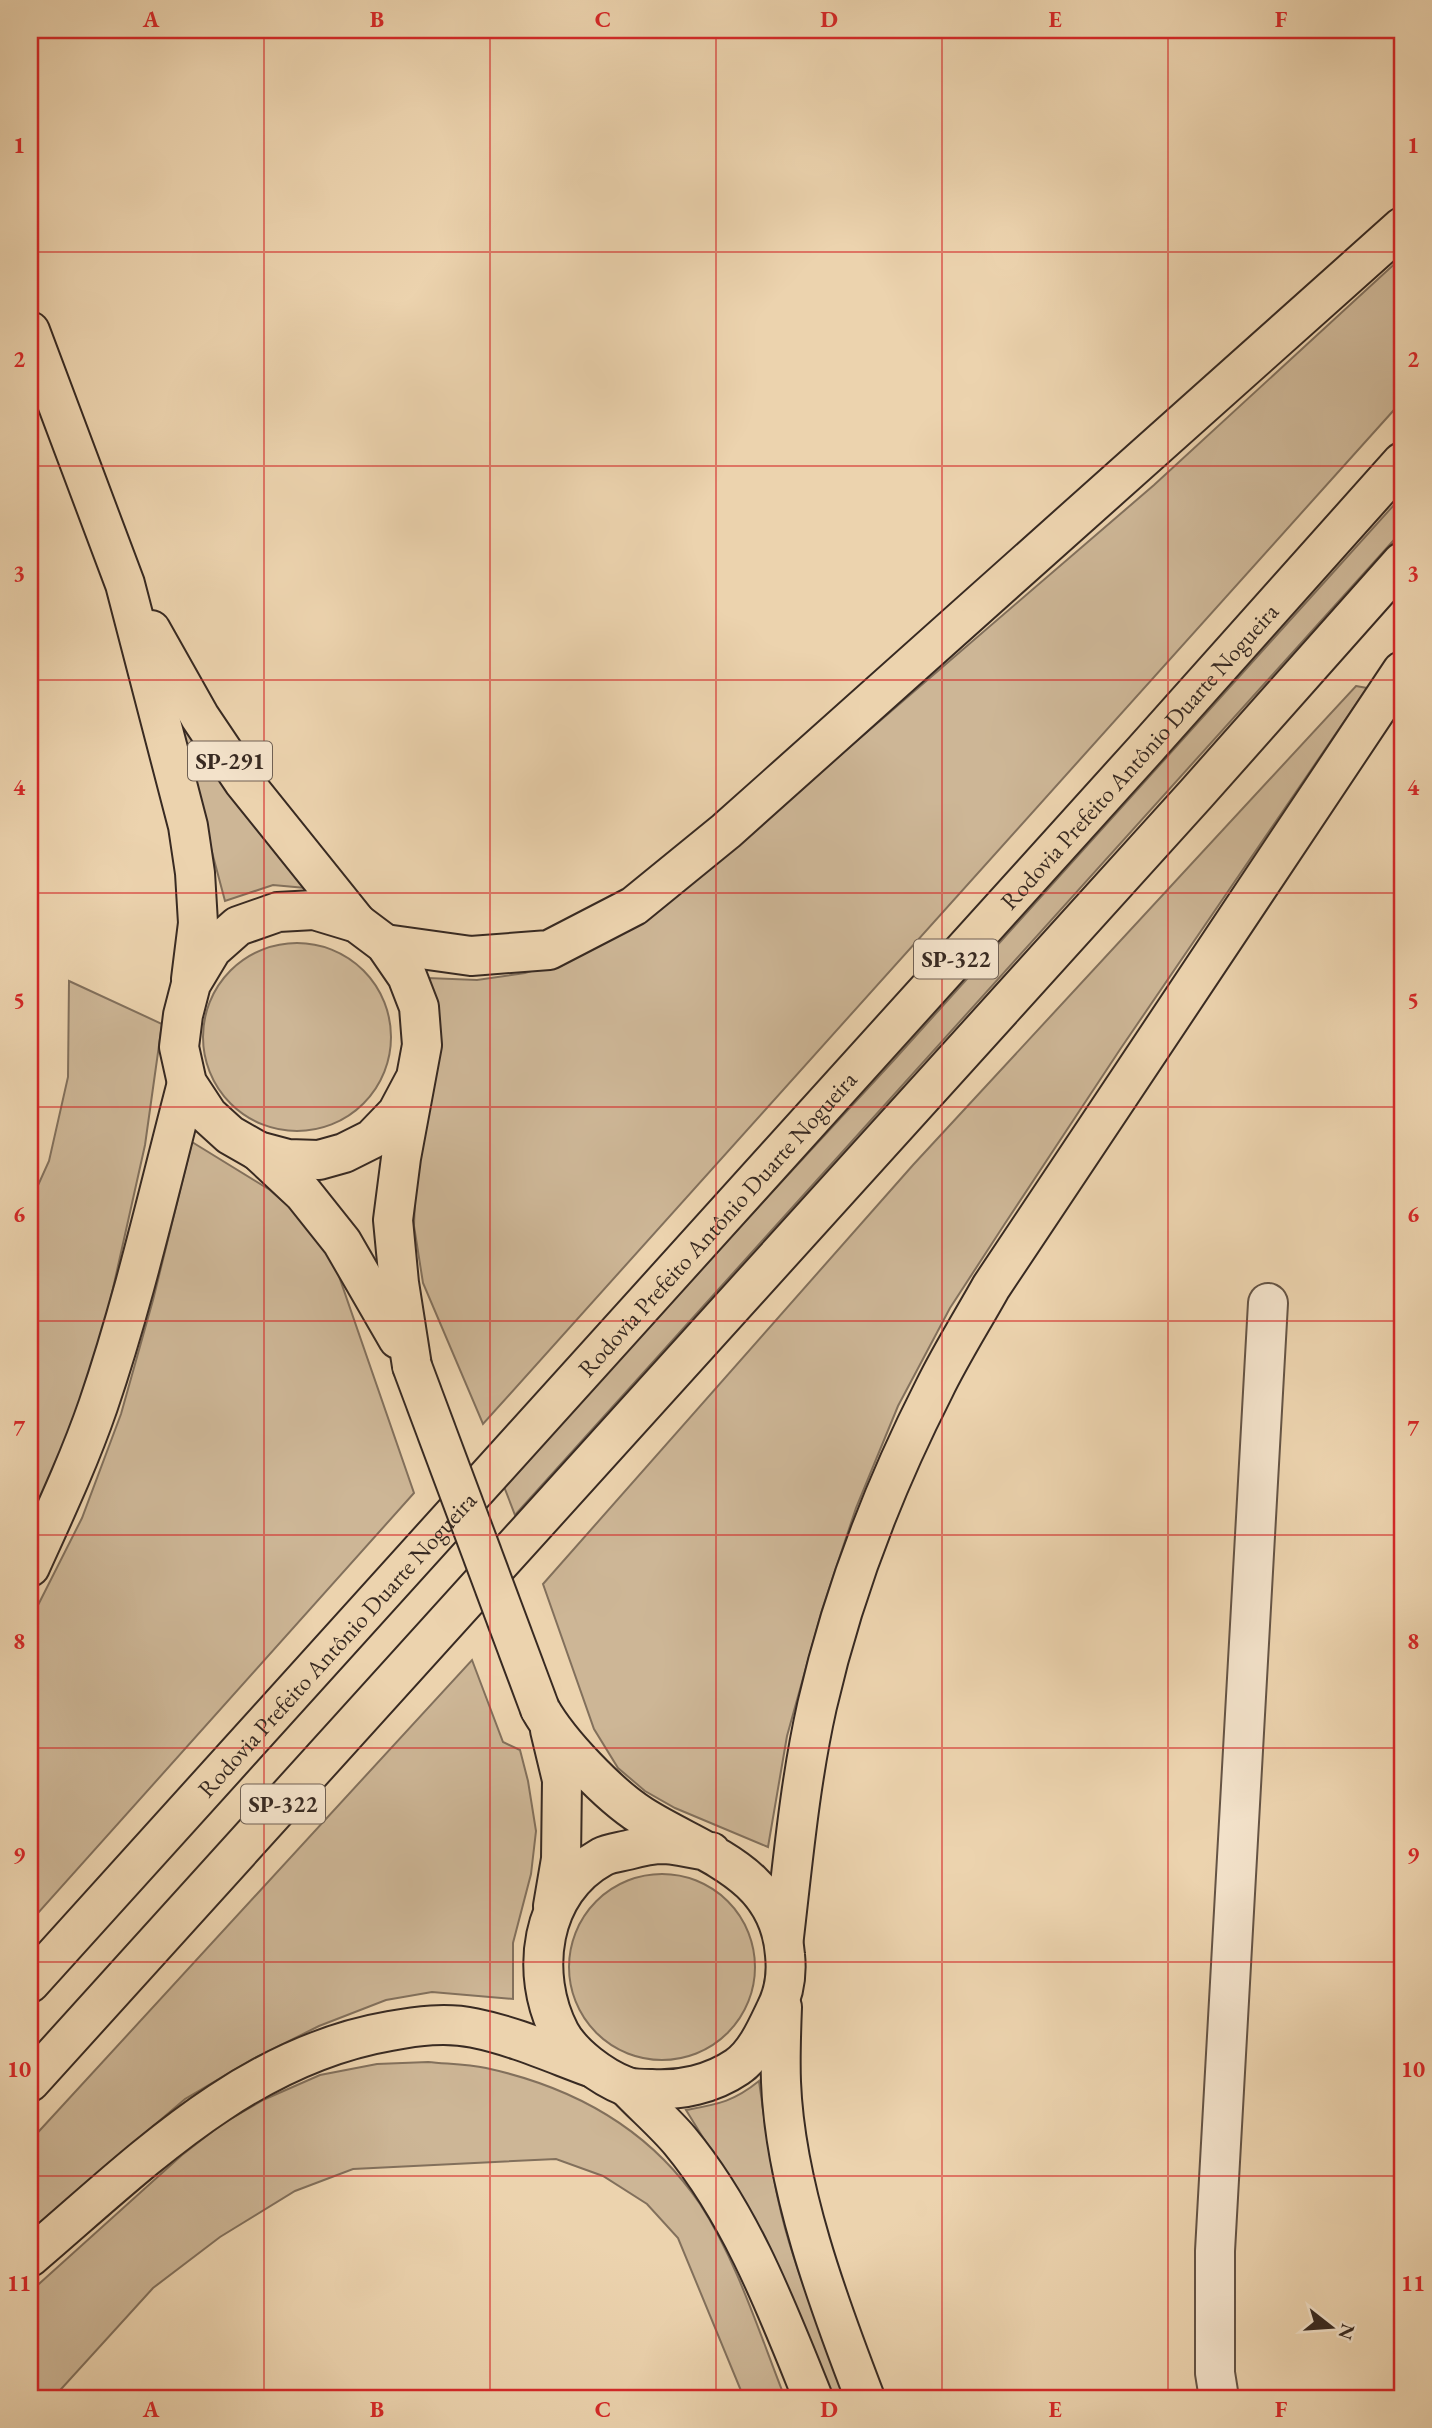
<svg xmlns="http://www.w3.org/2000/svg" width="1432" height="2428" font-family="'EB Garamond',serif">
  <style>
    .green { fill: #cdb696; stroke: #82705c; stroke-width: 2 }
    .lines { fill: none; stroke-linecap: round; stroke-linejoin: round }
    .minor-casing { stroke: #655445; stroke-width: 42 }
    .primary-casing { stroke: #382a22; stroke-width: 42 }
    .motorway-casing { stroke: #382a22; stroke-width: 42 }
    .minor { stroke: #f3e2ca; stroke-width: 38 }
    .primary { stroke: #ecd3ae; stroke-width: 38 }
    .motorway { stroke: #ecd3ae; stroke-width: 38 }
    .primary-bridge-casing { stroke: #382a22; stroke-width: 42; stroke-linecap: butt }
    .primary-bridge { stroke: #ecd3ae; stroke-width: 38 }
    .grid { fill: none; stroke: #d62828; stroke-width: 2; stroke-opacity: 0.55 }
    .labels { text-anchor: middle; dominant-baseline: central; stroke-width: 5; stroke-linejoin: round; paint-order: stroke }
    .shield { fill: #f3e2ca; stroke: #706154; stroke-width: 2 }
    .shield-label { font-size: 23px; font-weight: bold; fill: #382a22 }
    .street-label { font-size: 24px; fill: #382a22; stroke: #f3e2ca }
    .neatline { fill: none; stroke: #d62828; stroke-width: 2.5 }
    .grid-label { font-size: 23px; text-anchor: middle; font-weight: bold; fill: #d62828 }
  </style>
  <rect width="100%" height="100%" fill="#ecd3ae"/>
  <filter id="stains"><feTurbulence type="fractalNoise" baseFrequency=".00286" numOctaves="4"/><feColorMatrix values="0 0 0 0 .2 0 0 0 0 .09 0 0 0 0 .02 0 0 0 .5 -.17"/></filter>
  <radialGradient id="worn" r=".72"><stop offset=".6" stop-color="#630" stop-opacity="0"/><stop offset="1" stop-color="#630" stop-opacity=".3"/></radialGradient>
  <!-- green -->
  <g class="green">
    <path d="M1402 257V401L483 1424 423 1283 414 1226 416 1172 433 1092 440 1047 428 978 477 980 525 973 582 955 643 921 709 868 1154 485Z"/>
    <path d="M1402 496V531L515 1515 503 1484 894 1060Z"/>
    <path d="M1356 686 1367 688 1121 1048 1004 1225 950 1308 898 1406 856 1508 822 1610 787 1736 768 1847 675 1808 645 1791 618 1768 594 1729 543 1584 913 1165Z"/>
    <path d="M184 724 306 888 273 885 225 901 179 728Z"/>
    <circle cx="297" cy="1037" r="94"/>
    <path d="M69 981 162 1024 145 1145 95 1369 30 1528V1203L49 1161 68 1077Z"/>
    <path d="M192 1142 270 1190 308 1224 332 1256 414 1493 30 1922V1621L82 1518 121 1414 153 1300Z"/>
    <path d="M472 1660 503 1742 520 1750 528 1781 536 1831 531 1874 513 1943V1999L432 1992 386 2000 319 2026 253 2059 185 2099 30 2231V2141Z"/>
    <circle cx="662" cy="1967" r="93"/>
    <path d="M428 2062C447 2064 467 2064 486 2068 573 2087 649 2128 700 2204 737 2261 760 2335 785 2398H744L678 2238 647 2204 603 2176 556 2159 353 2169 295 2191 220 2237 153 2288 53 2398H30V2292L182 2155 222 2124 263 2100 320 2075 377 2064Z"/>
    <path d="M759 2081C766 2130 772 2180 785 2228 801 2286 826 2342 848 2398H828L739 2196 686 2110C718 2104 733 2102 759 2081Z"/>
  </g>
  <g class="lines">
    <!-- minor casing -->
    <g class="minor-casing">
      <path id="minor" d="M1219 2398 1215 2373V2251L1268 1303"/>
    </g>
    <!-- primary casing -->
    <g class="primary-casing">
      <g id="primary">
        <path d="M30 331 125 584 188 826 195 873 198 923 191 979"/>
        <path d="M151 630 200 717 243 781 357 923"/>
        <path d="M258 1151 303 1193 342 1242 398 1339"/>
        <path d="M412 1366 399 1283 393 1220 401 1158 422 1045 419 1007 407 976 385 944 357 923 314 910 278 912 238 926 212 949 191 984 183 1015 179 1047 187 1083 208 1115 230 1135 258 1151 288 1159 319 1160 344 1153 372 1139 397 1113 414 1081"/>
        <path d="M540 1709C559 1743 609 1795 642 1816 702 1854 779 1871 785 1955 787 1974 784 1994 775 2011 766 2030 755 2055 737 2067 712 2084 680 2091 651 2089 643 2089 632 2089 625 2086 602 2077 572 2055 560 2033 529 1974 540 1891 602 1857 609 1853 620 1852 628 1850 639 1847 653 1844 664 1844 680 1845 696 1849 711 1852"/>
        <path d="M550 1730 562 1780 561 1859 553 1906"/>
        <path d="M782 2007C781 2032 780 2057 781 2082 785 2186 828 2302 865 2398"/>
        <path d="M627 2087C644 2105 664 2122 680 2141 742 2216 777 2309 813 2398"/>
      </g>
    </g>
    <!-- motorway casing -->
    <g class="motorway-casing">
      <g id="motorway">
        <path d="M385 944 471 956 549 950 634 906 726 831 1402 227"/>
        <path d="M30 1567C54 1514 79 1461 98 1406 134 1301 159 1190 187 1083"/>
        <path d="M784 1937C793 1860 800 1782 817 1706 842 1597 883 1489 934 1389 951 1354 972 1321 991 1287L1402 671"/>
        <path id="s1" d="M30 1983 1143 752 1402 462"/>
        <path d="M30 2082 1196 794 1402 562"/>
        <path d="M30 2257C138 2165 244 2056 390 2031 417 2026 446 2022 474 2028 514 2036 552 2053 590 2067"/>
      </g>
    </g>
    <!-- minor -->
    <use href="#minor" class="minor"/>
    <!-- primary -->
    <use href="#primary" class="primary"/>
    <!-- motorway -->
    <use href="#motorway" class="motorway"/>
    <!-- primary-bridge casing -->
    <g class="primary-bridge-casing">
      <path id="primary-bridge" d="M412 1366 540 1709"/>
    </g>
    <!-- primary-bridge -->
    <use href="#primary-bridge" class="primary-bridge"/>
  </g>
  <!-- grid -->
  <path class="grid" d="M264 30V2398M490 30V2398M716 30V2398M942 30V2398M1168 30V2398M30 252H1402M30 466H1402M30 680H1402M30 893H1402M30 1107H1402M30 1321H1402M30 1535H1402M30 1748H1402M30 1962H1402M30 2176H1402"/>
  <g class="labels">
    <!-- shield labels -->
    <g class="shield">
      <rect x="188" y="741.5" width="84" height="39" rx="5"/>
      <rect x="914" y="939.5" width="84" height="39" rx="5"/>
      <rect x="241" y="1784.5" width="84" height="39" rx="5"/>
    </g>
    <g class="shield-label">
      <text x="230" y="761">SP-291</text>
      <text x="956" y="959">SP-322</text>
      <text x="283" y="1804">SP-322</text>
    </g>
    <!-- street labels -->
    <g class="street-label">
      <text stroke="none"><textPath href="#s1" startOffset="1654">Rodovia Prefeito Antônio Duarte Nogueira</textPath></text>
      <text stroke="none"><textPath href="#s1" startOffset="1024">Rodovia Prefeito Antônio Duarte Nogueira</textPath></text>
      <text stroke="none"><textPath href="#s1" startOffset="457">Rodovia Prefeito Antônio Duarte Nogueira</textPath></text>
    </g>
  </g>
  <!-- margin -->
  <rect width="1432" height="2428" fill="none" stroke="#ecd3ae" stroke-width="77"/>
  <!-- north arrow -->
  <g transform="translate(1331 2327) rotate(107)" stroke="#f3e2ca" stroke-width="5" paint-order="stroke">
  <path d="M0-5L12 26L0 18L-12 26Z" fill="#382a22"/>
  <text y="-10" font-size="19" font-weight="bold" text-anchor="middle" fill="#382a22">N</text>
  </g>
  <rect x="38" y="38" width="1356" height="2352" class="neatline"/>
  <g class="grid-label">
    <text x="151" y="27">A</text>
    <text x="377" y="27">B</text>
    <text x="603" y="27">C</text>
    <text x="829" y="27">D</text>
    <text x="1055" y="27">E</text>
    <text x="1281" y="27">F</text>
    <text x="19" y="153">1</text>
    <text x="1413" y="153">1</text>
    <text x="19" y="367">2</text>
    <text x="1413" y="367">2</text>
    <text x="19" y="581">3</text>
    <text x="1413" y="581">3</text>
    <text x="19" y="795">4</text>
    <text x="1413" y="795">4</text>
    <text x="19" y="1008">5</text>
    <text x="1413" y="1008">5</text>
    <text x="19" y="1222">6</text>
    <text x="1413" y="1222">6</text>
    <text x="19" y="1436">7</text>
    <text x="1413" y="1436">7</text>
    <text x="19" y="1649">8</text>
    <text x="1413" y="1649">8</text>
    <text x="19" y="1863">9</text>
    <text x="1413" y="1863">9</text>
    <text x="19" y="2077">10</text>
    <text x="1413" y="2077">10</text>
    <text x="19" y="2291">11</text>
    <text x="1413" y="2291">11</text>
    <text x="151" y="2417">A</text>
    <text x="377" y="2417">B</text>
    <text x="603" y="2417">C</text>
    <text x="829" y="2417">D</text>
    <text x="1055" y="2417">E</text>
    <text x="1281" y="2417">F</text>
  </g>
  <rect width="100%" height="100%" filter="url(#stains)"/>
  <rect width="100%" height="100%" fill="url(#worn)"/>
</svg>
